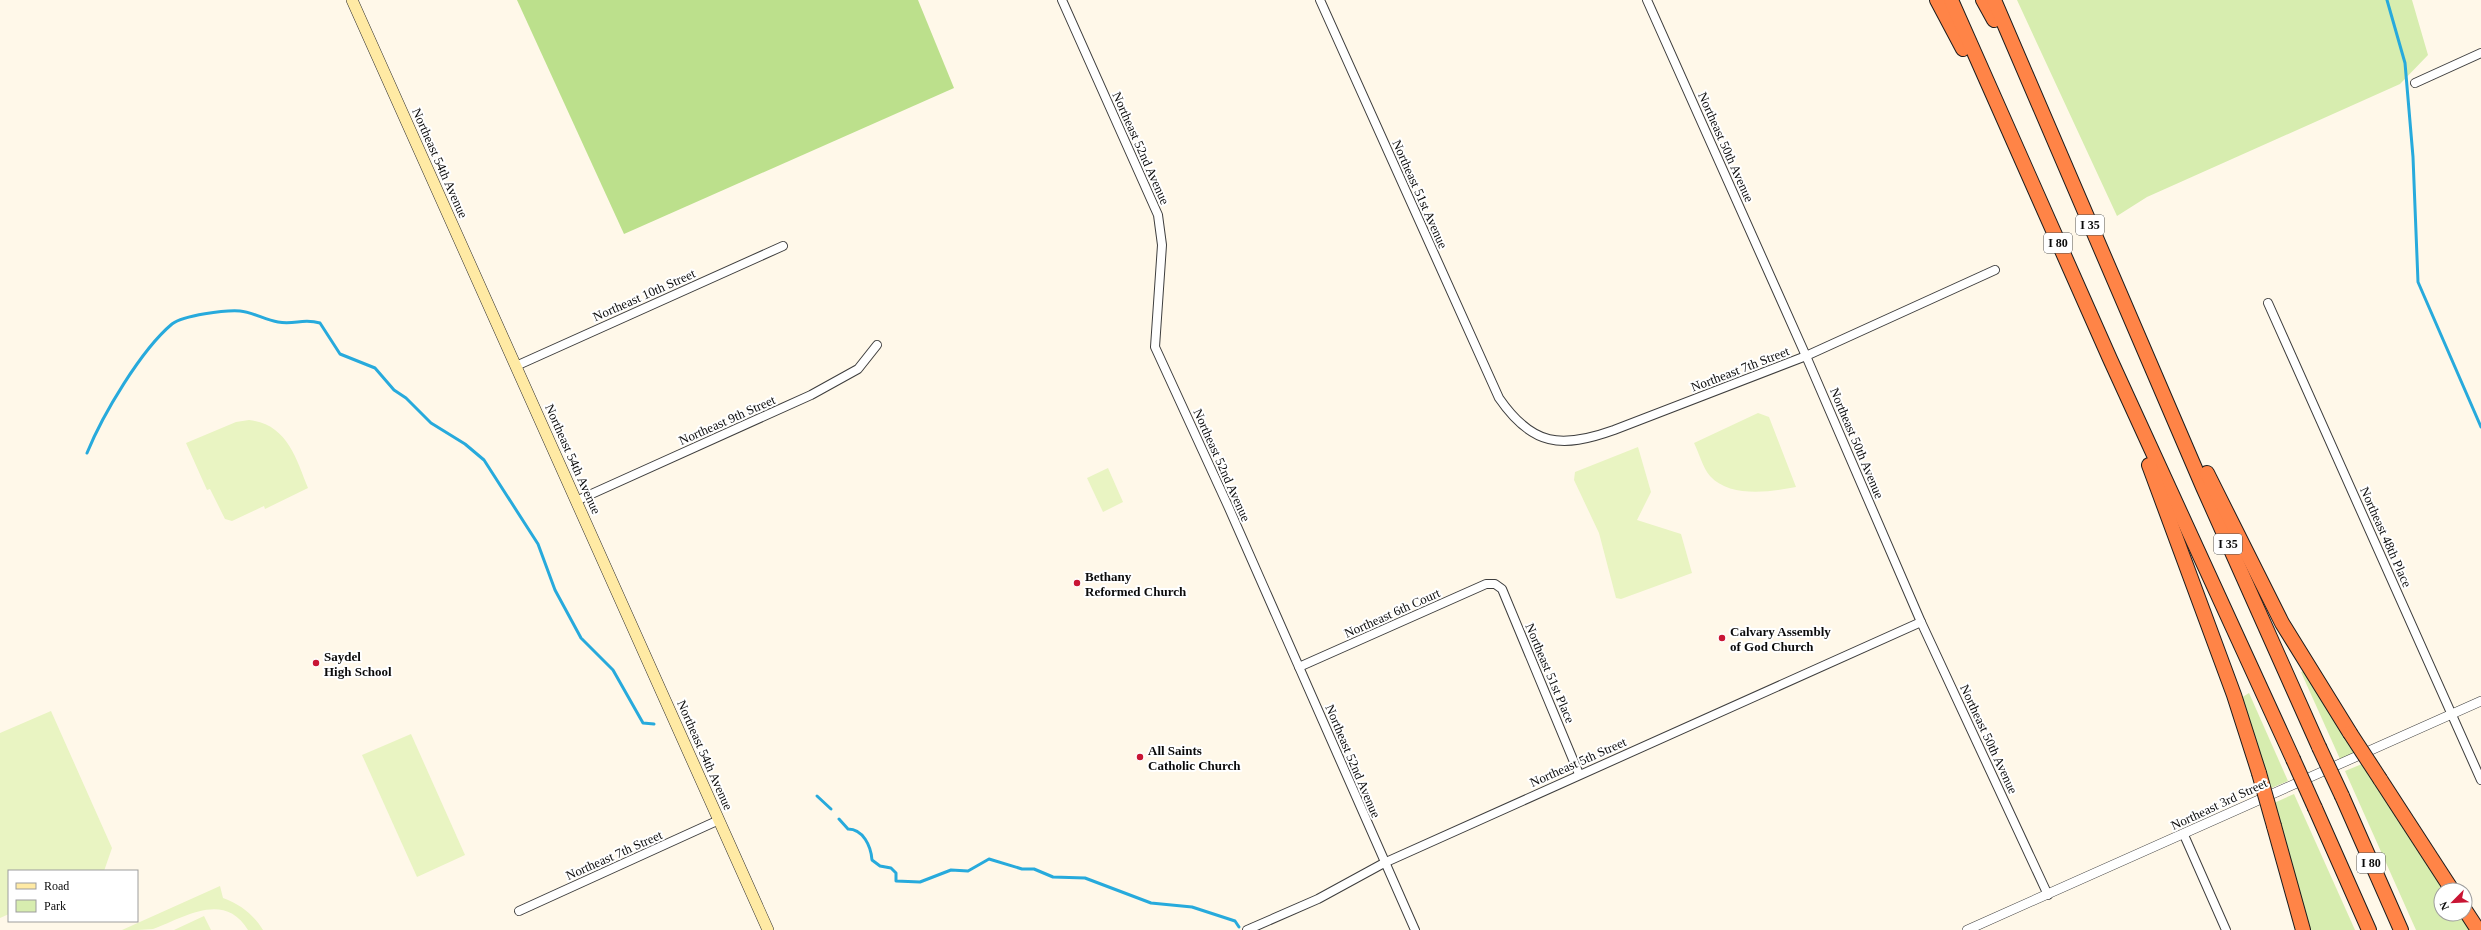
<svg xmlns="http://www.w3.org/2000/svg" width="2481" height="930" font-family="'Times New Roman',serif">
  <style>
    .green { fill: #d7edaf }
    .forest { fill: #bce08c }
    .pitch { fill: #e9f4c2 }
    .lines { fill: none; stroke-linecap: round; stroke-linejoin: round }
    .stream { stroke: #27aadc; stroke-width: 3 }
    .minor-casing { stroke: #3e3e3e; stroke-width: 10 }
    .tertiary-casing { stroke: #3e3e3e; stroke-width: 10 }
    .secondary-casing { stroke: #2d2d2d; stroke-width: 12 }
    .motorway-casing { stroke: #1c1c1c; stroke-width: 16 }
    .minor { stroke: #fff; stroke-width: 8 }
    .tertiary { stroke: #fff; stroke-width: 9 }
    .secondary { stroke: #ffeaa4; stroke-width: 11 }
    .motorway { stroke: #ff8447; stroke-width: 14 }
    .motorway-bridge-casing { stroke: #1c1c1c; stroke-width: 16; stroke-linecap: butt }
    .motorway-bridge { stroke: #ff8447; stroke-width: 14 }
    .poi-dot { fill: #c91534; stroke: #fff; stroke-width: 1.5 }
    .labels { text-anchor: middle; dominant-baseline: central; stroke-width: 4; stroke-linejoin: round; paint-order: stroke }
    .shield { fill: #fff; stroke: #545454; stroke-width: 1 }
    .shield-label { font-size: 12px; font-weight: bold; fill: #0b0b0b }
    .street-label { font-size: 13px; fill: #0b0b0b; stroke: #fff }
    .poi-label { font-size: 13px; font-weight: bold; fill: #0b0b0b; stroke: #fff; text-anchor: start }
  </style>
  <rect width="100%" height="100%" fill="#fff8e9"/>
  <!-- green -->
  <g class="green">
    <path d="M2017 0H2412L2428 55 2400 84 2147 197 2117 216Z"/>
    <path d="M2304 671 2355 753 2340 759 2301 672Z"/>
    <path d="M2249 693 2288 781 2269 789 2241 698Z"/>
    <path d="M2362 764 2445 890H2441V914H2461L2471 930H2416L2345 771Z"/>
    <path d="M2294 794 2355 930H2310L2274 803Z"/>
  </g>
  <!-- forest -->
  <path class="forest" d="M517 0H918L954 88 624 234Z"/>
  <!-- pitch -->
  <g class="pitch">
    <path d="M1758 413 1769 417 1796 487C1770 492 1730 498 1710 476 1703 468 1699 453 1694 443Z"/>
    <path d="M249 420C287 424 296 458 308 488L265 509 264 506 232 521 225 519 210 489 207 490 186 443 236 422Z"/>
    <path d="M1638 447 1651 492 1637 520 1681 534 1692 573 1621 599 1616 598 1599 533 1574 480 1575 472Z"/>
    <path d="M1108 468 1123 502 1103 512 1087 478Z"/>
    <path d="M51 711 112 848 104 871H9V914L0 918V733Z"/>
    <path d="M411 734 465 855 417 877 362 755Z"/>
    <path d="M220 886 223 898C241 905 253 914 263 930H248C224 890 183 918 153 929 144 930 131 930 122 930Z"/>
    <path d="M204 916 211 930H174Z"/>
  </g>
  <g class="lines">
    <!-- stream -->
    <g class="stream">
      <path d="M2387 0 2405 63 2413 157 2418 282 2481 427"/>
      <path d="M87 453C103 414 141 350 172 324 184 315 225 310 240 311 253 312 265 320 278 322 295 325 303 318 320 323L340 354 375 368 394 390 406 398 431 423 465 444 484 460 538 544 555 590 581 638 613 670 643 723 654 724"/>
      <path d="M817 796 831 809"/>
      <path d="M839 819 848 829C863 829 871 846 872 860L880 866 891 868 896 873V881L920 882 951 870 968 871 989 859 1022 869H1034L1053 877 1085 878 1151 903 1192 907 1235 921 1239 927"/>
    </g>
    <!-- minor casing -->
    <g class="minor-casing">
      <g id="minor">
        <path d="M1062 0 1158 215 1162 245 1155 347 1228 506 1415 930"/>
        <path d="M1320 0 1499 398C1532 446 1561 449 1614 430L1806 356 1995 270"/>
        <path d="M1647 0 1806 356 1921 622 2048 895"/>
        <path d="M2415 83 2481 53"/>
        <path d="M2268 303 2481 780"/>
        <path d="M516 366 783 246"/>
        <path d="M576 501 811 395 858 369 877 345"/>
        <path d="M1299 667 1486 584H1495L1502 589 1579 774"/>
        <path d="M2184 835 2226 930"/>
        <path d="M519 911 719 820"/>
        <path d="M1247 930 1318 899 1384 863 1921 622"/>
      </g>
    </g>
    <!-- tertiary casing -->
    <g class="tertiary-casing">
      <path id="tertiary" d="M1967 930 2481 701"/>
    </g>
    <!-- secondary casing -->
    <g class="secondary-casing">
      <path id="secondary" d="M352 0 768 930"/>
    </g>
    <!-- motorway casing -->
    <g class="motorway-casing">
      <g id="motorway">
        <path d="M1937 0 1963 49"/>
        <path d="M1951 0 2110 359 2293 759"/>
        <path d="M1983 0 1994 20"/>
        <path d="M1994 0 2203 487 2319 747"/>
        <path d="M2149 465 2234 695 2259 773"/>
        <path d="M2207 473 2282 623 2350 733"/>
        <path d="M2380 779 2452 890"/>
        <path d="M2342 796 2401 930"/>
        <path d="M2315 808 2369 930"/>
        <path d="M2274 826 2303 930"/>
        <path d="M2465 910 2478 930"/>
      </g>
    </g>
    <!-- minor -->
    <use href="#minor" class="minor"/>
    <!-- tertiary -->
    <use href="#tertiary" class="tertiary"/>
    <!-- secondary -->
    <use href="#secondary" class="secondary"/>
    <!-- motorway -->
    <use href="#motorway" class="motorway"/>
    <!-- motorway-bridge casing -->
    <g class="motorway-bridge-casing">
      <g id="motorway-bridge">
        <path d="M2350 733 2380 779"/>
        <path d="M2319 747 2342 796"/>
        <path d="M2293 759 2315 808"/>
        <path d="M2259 773 2274 826"/>
      </g>
    </g>
    <!-- motorway-bridge -->
    <use href="#motorway-bridge" class="motorway-bridge"/>
  </g>
  <!-- markers -->
  <g class="poi-dot">
    <circle cx="1077" cy="583" r="4"/>
    <circle cx="1722" cy="638" r="4"/>
    <circle cx="316" cy="663" r="4"/>
    <circle cx="1140" cy="757" r="4"/>
  </g>
  <g class="labels">
    <!-- shield labels -->
    <g class="shield">
      <rect x="2076" y="215" width="28" height="20" rx="3"/>
      <rect x="2044" y="233" width="28" height="20" rx="3"/>
      <rect x="2214" y="534" width="28" height="20" rx="3"/>
      <rect x="2357" y="853" width="28" height="20" rx="3"/>
    </g>
    <g class="shield-label">
      <text x="2090" y="225">I 35</text>
      <text x="2058" y="243">I 80</text>
      <text x="2228" y="544">I 35</text>
      <text x="2371" y="863">I 80</text>
    </g>
    <!-- street labels -->
    <g class="street-label">
      <text transform="translate(1726 147) rotate(66)">Northeast 50th Avenue</text>
      <text transform="translate(1141 148) rotate(66)">Northeast 52nd Avenue</text>
      <text transform="translate(440 163) rotate(66)">Northeast 54th Avenue</text>
      <text transform="translate(1420 194) rotate(66)">Northeast 51st Avenue</text>
      <text transform="translate(644 295) rotate(-24)">Northeast 10th Street</text>
      <text transform="translate(1740 369) rotate(-21)">Northeast 7th Street</text>
      <text transform="translate(727 420) rotate(-24)">Northeast 9th Street</text>
      <text transform="translate(1857 443) rotate(67)">Northeast 50th Avenue</text>
      <text transform="translate(573 459) rotate(66)">Northeast 54th Avenue</text>
      <text transform="translate(1222 465) rotate(66)">Northeast 52nd Avenue</text>
      <text transform="translate(2386 537) rotate(66)">Northeast 48th Place</text>
      <text transform="translate(1392 613) rotate(-24)">Northeast 6th Court</text>
      <text transform="translate(1550 673) rotate(67)">Northeast 51st Place</text>
      <text transform="translate(1989 739) rotate(65)">Northeast 50th Avenue</text>
      <text transform="translate(705 755) rotate(66)">Northeast 54th Avenue</text>
      <text transform="translate(1353 761) rotate(67)">Northeast 52nd Avenue</text>
      <text transform="translate(1578 762) rotate(-24)">Northeast 5th Street</text>
      <text transform="translate(2219 804) rotate(-25)">Northeast 3rd Street</text>
      <text transform="translate(614 855) rotate(-24)">Northeast 7th Street</text>
    </g>
    <!-- poi labels -->
    <g class="poi-label">
      <text x="1085" y="576">Bethany<tspan x="1085" dy="15">Reformed Church</tspan></text>
      <text x="1730" y="631">Calvary Assembly<tspan x="1730" dy="15">of God Church</tspan></text>
      <text x="324" y="656">Saydel<tspan x="324" dy="15">High School</tspan></text>
      <text x="1148" y="750">All Saints<tspan x="1148" dy="15">Catholic Church</tspan></text>
    </g>
  </g>
  <!-- legend -->
  <rect x="8" y="870" width="130" height="52" fill="#ffffff" stroke="#9d9d9d"/>
  <rect x="16" y="883" width="20" height="6" fill="#ffeaa4" stroke="#9d9d9d"/>
  <text x="44" y="890" font-size="12" fill="#0b0b0b">Road</text>
  <rect x="16" y="900" width="20" height="12" fill="#d7edaf" stroke="#9d9d9d"/>
  <text x="44" y="910" font-size="12" fill="#0b0b0b">Park</text>
  <!-- north arrow -->
  <g transform="translate(2453 902) rotate(246)"><circle r="19" fill="#ffffff" stroke="#9d9d9d"/>
  <path d="M0-3L7 15L0 10L-7 15Z" fill="#c91534"/>
  <text y="-6" font-size="11" font-weight="bold" text-anchor="middle" fill="#0b0b0b">N</text>
  </g>
</svg>
